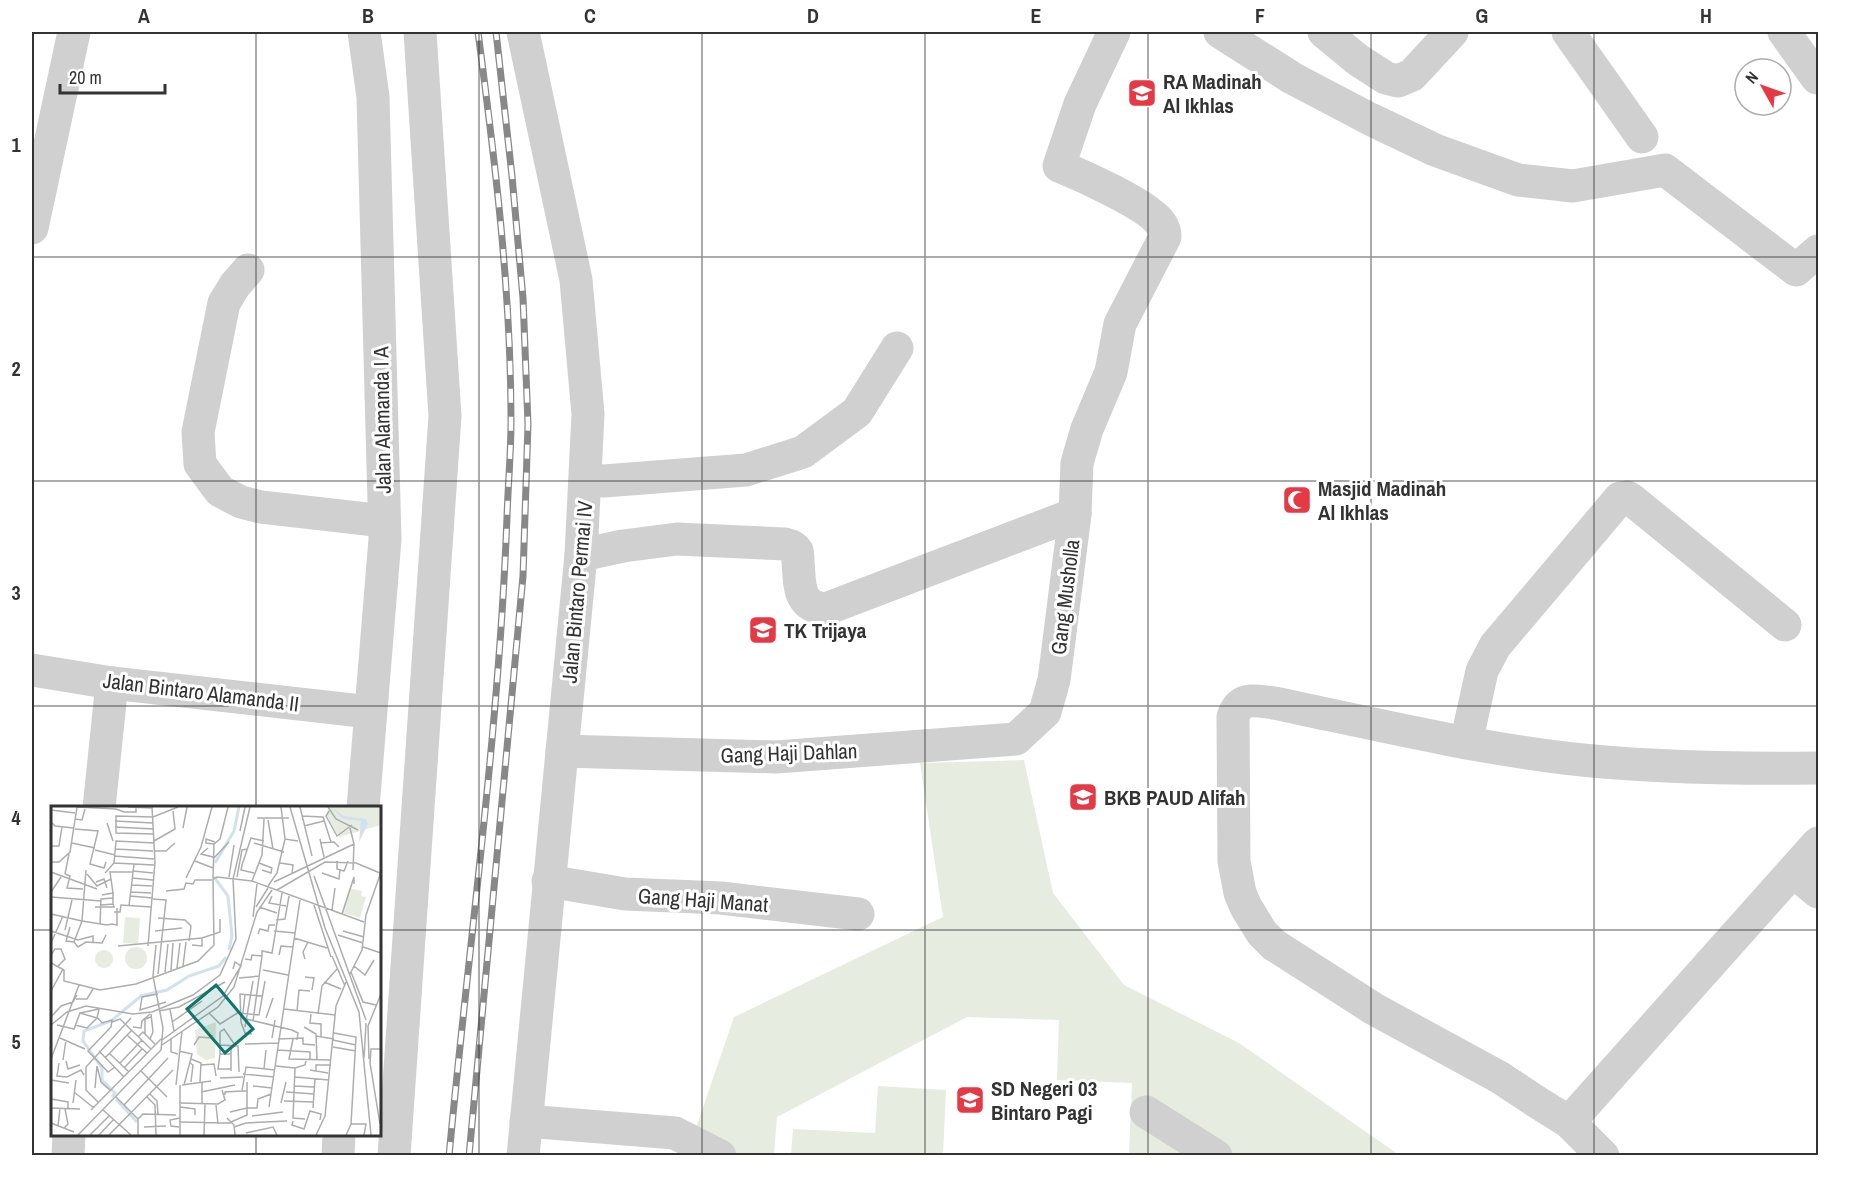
<svg xmlns="http://www.w3.org/2000/svg" width="1850" height="1187" font-family="'Archivo Narrow',sans-serif">
  <style>
    .green { fill: #e6ecdf }
    .lines { fill: none; stroke-linecap: round; stroke-linejoin: round }
    .minor { stroke: #d0d0d0; stroke-width: 33 }
    .rail-casing { stroke: #888; stroke-width: 7 }
    .rail { stroke: #fff; stroke-width: 4.5; stroke-dasharray: 14; stroke-linecap: butt }
    .grid { fill: none; stroke: #333; stroke-width: 1.5; stroke-opacity: 0.55 }
    .labels { text-anchor: middle; dominant-baseline: central; stroke-width: 6; stroke-linejoin: round; paint-order: stroke }
    .poi-label { font-size: 21px; font-weight: bold; fill: #333; stroke: #fff; text-anchor: start }
    .street-label { font-size: 21px; fill: #333; stroke: #fff }
    .inset-river { fill: none; stroke: #cfe2ee; stroke-width: 3 }
    .inset-road { fill: none; stroke: #adadad; stroke-width: 1.5 }
    .view { fill: #0f766e; fill-opacity: 0.15; stroke: #0f766e; stroke-width: 3 }
    .inset-edge { fill: none; stroke: #333; stroke-width: 3 }
    .neatline { fill: none; stroke: #333; stroke-width: 2 }
    .grid-label { font-size: 20px; text-anchor: middle; font-weight: bold; fill: #333 }
  </style>
  <rect width="100%" height="100%" fill="#fff"/>
  <!-- green -->
  <g class="green">
    <path d="M1024 760 1053 893 1124 985 1239 1043 1399 1155H1129L1132 1083 1057 1080 1059 1020 967 1017 777 1117 774 1155H710L697 1125 734 1017 943 917 920 763Z"/>
    <path d="M878 1086 946 1090 943 1155H791L793 1129 875 1133Z"/>
  </g>
  <g class="lines">
    <!-- minor -->
    <g class="minor">
      <path d="M1220 32 1292 78 1370 119 1435 150 1518 180 1573 186 1665 170 1796 270 1818 251"/>
      <path d="M1324 32 1358 60 1386 78 1398 81 1412 75 1452 32"/>
      <path d="M1568 32 1642 137"/>
      <path d="M1784 32 1817 78"/>
      <path d="M32 228 74 32"/>
      <path d="M248 270 235 285 224 303 198 432 200 464 220 491 241 502 261 507 384 521"/>
      <path d="M586 480 604 481 746 470 803 452 857 412 897 348"/>
      <path d="M581 555 623 546 677 539 785 544C789 545 795 547 797 551 798 554 798 558 798 561 800 584 797 607 826 609L1075 514"/>
      <path d="M32 670 112 683 370 712"/>
      <path d="M1466 743 1482 671 1495 646 1620 498 1627 497 1632 500 1785 625"/>
      <path d="M562 751 776 757 1016 739 1045 712 1054 680 1075 514 1077 463 1087 429 1111 372 1120 324 1165 237C1165 232 1164 228 1161 224 1149 205 1081 175 1059 166L1080 104 1114 32"/>
      <path d="M99 808 112 683"/>
      <path d="M363 808 385 539 373 97 364 32"/>
      <path d="M1794 872 1818 892"/>
      <path d="M548 881 625 894 721 898 858 914"/>
      <path d="M1146 1112 1216 1156"/>
      <path d="M526 1121 675 1133 720 1156"/>
      <path d="M1569 1122 1818 843"/>
      <path d="M68 1156 69 1134"/>
      <path d="M338 1156 339 1134"/>
      <path d="M394 1156 445 416 420 32"/>
      <path d="M523 1156 581 555 588 414 576 280 523 32"/>
      <path d="M1603 1156 1569 1122 1540 1104 1499 1077 1374 1009 1274 945 1262 933 1246 907 1240 893 1234 861 1233 717C1240 695 1256 701 1274 703 1370 723 1466 746 1564 758 1649 768 1734 769 1818 768"/>
    </g>
    <!-- rail casing -->
    <g class="rail-casing">
      <g id="rail">
        <path d="M449 1156C469 943 499 731 507 517 508 485 511 453 511 421 511 290 495 161 478 32"/>
        <path d="M469 1156 523 576 528 424 523 298 512 176 496 32"/>
      </g>
    </g>
    <!-- rail -->
    <use href="#rail" class="rail"/>
  </g>
  <!-- grid -->
  <path class="grid" d="M256 32V808M479 32V1156M702 32V1156M925 32V1156M1148 32V1156M1371 32V1156M1594 32V1156M32 257H1818M32 481H1818M32 706H1818M32 930H52M380 930H1818M256 1134V1156"/>
  <!-- icons -->
  <defs>
    <g id="school-square" transform="scale(1.5)"><rect x="-9" y="-9" width="18" height="18" rx="4" fill="#e63946" stroke="#fff"/><path d="M0-5L7-2L0 1L-7-2ZM-4 1L0 2.5L4 1V4Q0 6-4 4Z" fill="#fff"/></g>
    <g id="mosque-square" transform="scale(1.5)"><rect x="-9" y="-9" width="18" height="18" rx="4" fill="#e63946" stroke="#fff"/><path d="M3.5-4.9A6 6 0 1 0 3.5 4.9A5 5 0 1 1 3.5-4.9Z" fill="#fff"/></g>
  </defs>
  <g fill-rule="evenodd">
    <use href="#school-square" x="1142" y="93"/>
    <use href="#mosque-square" x="1297" y="500"/>
    <use href="#school-square" x="763" y="630"/>
    <use href="#school-square" x="1083" y="797"/>
    <use href="#school-square" x="970" y="1100"/>
  </g>
  <g class="labels">
    <!-- poi labels -->
    <g class="poi-label">
      <text x="1163" y="81">RA Madinah<tspan x="1163" dy="24">Al Ikhlas</tspan></text>
      <text x="1318" y="488">Masjid Madinah<tspan x="1318" dy="24">Al Ikhlas</tspan></text>
      <text x="784" y="630">TK Trijaya</text>
      <text x="1104" y="797">BKB PAUD Alifah</text>
      <text x="991" y="1088">SD Negeri 03<tspan x="991" dy="24">Bintaro Pagi</tspan></text>
    </g>
    <!-- street labels -->
    <g class="street-label">
      <text transform="translate(382 420) rotate(-91)">Jalan Alamanda I A</text>
      <text transform="translate(577 592) rotate(-85)">Jalan Bintaro Permai IV</text>
      <text transform="translate(1065 597) rotate(-83)">Gang Musholla</text>
      <text transform="translate(201 692) rotate(7)">Jalan Bintaro Alamanda II</text>
      <text transform="translate(789 753) rotate(-2)">Gang Haji Dahlan</text>
      <text transform="translate(703 900) rotate(4)">Gang Haji Manat</text>
    </g>
  </g>
  <!-- overview -->
  <g transform="translate(51 806)">
    <rect width="330" height="330" fill="#fff"/>
    <path d="M278 1H330V19L288 31 276 10ZM298 82 311 85 310 90 315 91 309 112 292 107ZM74 111 89 112 87 138 72 137ZM74 152a11 11 0 1 1 22 0a11 11 0 1 1-22 0ZM44 153a9 9 0 1 1 18 0a9 9 0 1 1-18 0ZM165 216 164 252 155 254 146 248 144 224Z" fill="#e6ecdf"/>
    <path d="M280 1 293 10 315 13 317 18 308 36 310 15 292 13Z" fill="#cfe2ee"/>
    <path class="inset-river" d="M164 57 183 25 188 1M163 71 177 90 181 130 178 144M61 291 64 287 51 274V262L32 235 33 225 60 215 90 190 116 184 138 170 168 160 175 151M65 293 86 316"/>
    <path class="inset-road" d="M26 1 65 3M77 1 101 2M230 1 234 33M239 1 274 122 308 206 320 329M249 1 261 50M277 1 285 13 307 24M65 3 73 6H85V1M0 4 24 7M278 5 275 10 286 30 301 19M251 10 272 11 280 36M206 12H238M24 13 31 14 34 3M217 14 222 43M64 15 102 17M0 16 4 20 23 22M56 17 62 35M253 20 273 15M64 21 103 23M132 22 136 1M24 23 47 25 39 58 53 62 55 56M189 25 194 1M103 28 65 27V10L102 11 127 1M269 33 273 51M103 35 124 23 122 5M21 37 44 42M203 37 233 46M269 37 283 36 288 41M163 38 155 37V33L164 36M0 40H8L11 21M157 42 150 48 162 51M64 43 102 45M44 44 64 49M104 45H115L124 37M63 50 103 53M162 53 178 36M144 55 162 62M286 55V63L293 65 297 55M0 56H8L19 46 26 1M63 57 103 59M208 57 221 62 220 67 211 64M229 57 242 59 241 68M302 64 303 38M82 65 102 67M0 66 46 83M54 67 63 57 65 35 103 37M203 67 190 64 191 59 200 32 213 35M271 67 288 73 289 63M14 68 19 70 16 82 32 83M14 68 18 48M36 68 46 80 60 73M263 70 315 214M178 71 183 39M186 71 191 44 197 43M81 72 102 74M135 72 150 41 161 1M162 72 163 38 169 33 177 1M201 75 211 49 213 13M45 76 53 73 56 82M223 76 303 38 299 22M81 79 101 80M217 80 226 67 234 33 247 35M226 84 274 56 305 57 329 67M115 85 133 83 135 77 142 78 144 74H161M0 86 10 71M80 86 100 87M62 87 59 66H82M79 90 102 92M221 90 218 97 235 100M0 91 50 95M102 93 115 94 107 168M50 99 62 98V87L51 89M263 99 280 151M78 100 83 58M44 101H63L62 98M205 101 217 82M208 101 226 107M281 104 284 82M63 106H69L70 99 100 101M0 108 31 115 56 119 61 118 66 119V102M291 108 303 71V78M202 111 206 78M107 112 134 114 140 120 138 135M225 114 234 113 238 90M49 118 50 93 62 92M19 121 15 135 23 136 31 115 35 64M14 124 21 94M0 125 27 134 42 130V136M104 125 131 122M223 125 244 127M292 125 313 131M207 128 209 123 217 125 218 119H224M287 129 312 137M243 132 276 142M23 136 27 141 35 136 51 137 55 129M0 137 12 110M141 139 151 140V132M67 140 151 132 169 126V113M97 140 104 56 101 1M312 141 330 147M0 149 4 143H10L14 153 7 160M228 149 230 140 242 141M211 150V145L221 147 231 87M281 150 294 180M194 153 200 154 201 149 211 150M254 153 252 146 257 136M0 157 13 164V175L49 184 85 178 147 155 163 139 162 73 166 71 201 75 313 116M132 160 135 136M303 160 314 169 323 154M126 162 129 137M120 164 122 137M212 164 237 169M114 166 117 138M300 166 312 196 325 199M299 168 311 144 315 109 330 66M102 170 105 139M254 171 263 172 261 184M188 172 209 170M273 176 290 183M0 185 12 163M107 188 91 191 89 204 115 196M25 193H36L42 183M119 203 123 225M233 203 284 209M108 205 128 201 174 176M246 205 248 184 259 185M158 207 169 218 188 206M188 207 208 209 214 175M192 207 194 188M260 208 259 217 270 218V231M267 208 271 180 286 163M0 211 10 200 22 196 26 189M47 212 51 217 61 214 60 221 37 245 57 266 64 261M191 212 241 224 247 227 246 234M215 212 222 192M202 215 211 150M61 216 69 213 100 243M121 216 151 195M0 219 16 206 35 200 82 208 101 206 142 189 169 169 185 133 182 73 199 1M6 219 23 223 29 207 46 212 48 203 29 207M24 219 36 222 46 212M82 221 90 222 91 215 99 208M194 221 202 175M253 221 265 228 266 254M283 227 305 231 300 318 295 329M94 228V213L100 211M201 228 194 227 190 216 189 188 211 190M76 229 96 247M265 230 283 233M87 231 92 226 104 238M9 232 34 243M120 232V246L127 248M221 232 224 214M99 233 102 226 100 208M227 233 252 232V238L264 239M242 233 238 253 279 254M111 234 172 190 190 160 184 156 182 163M282 234 305 239M194 238 227 237M111 239 167 201 183 181 206 106 221 84M143 239 148 231 161 232V229M169 239 187 240 188 266M282 241 305 245M226 244 259 246V254M48 245 73 271M128 245 141 248 133 279M58 247 78 266M169 248 167 263H180M180 248H169V226L173 223 184 239M54 252 81 224M313 252 315 217M0 253 28 179M140 253 150 257 149 276M318 253 317 220 330 188M12 254 15 234M15 255 17 263 29 259M8 257 6 270 16 271 30 264 33 269M69 257 91 234M139 257 142 259 140 276M150 259 163 258 165 270M46 260 50 276 60 285M225 260 244 262 254 259 255 255M73 262 91 243M244 262 242 312 254 313M213 263 215 244M259 264 277 267M90 265 116 291M180 265V239M265 265V259H280M192 268 223 271M244 271 278 274M169 272 192 271M0 274 18 277M151 276V297M196 276V302H206L207 293 220 288M125 279 131 225M131 279 160 275M202 280 221 282M244 280 263 281M44 282 46 260M196 285H191L195 261 224 264M23 286 43 302M150 286 184 279M235 286 263 288M99 288 106 295 107 308M174 289V286L191 285M65 291 87 313V329M96 291 104 299 105 329M0 293 17 296V303M233 295 262 296M22 297 25 274M48 297 35 284V261L80 212M128 297 167 298 174 294 171 284M230 297 235 276M73 299 117 252M165 299 167 318M129 301 144 303V309M218 301 249 94M0 302 29 303M262 302 264 273M40 304 110 233M52 304 80 329M179 306 196 302V309L180 316M201 310 232 306M176 312 183 319 184 329M87 313 92 308 125 309M242 315 241 319 253 323 259 305 270 308 269 314M128 316 180 317M0 317 23 326M300 318H315L313 329M329 318 319 257 320 243H330M7 320 9 302M93 321 115 320M128 321 120 320 119 314 129 312M183 321 195 317 236 315M13 322 17 318 14 303M195 327 222 321 226 329M27 329 110 244 112 222 102 170M39 329 59 309M48 329 63 313M58 329 122 264M129 329V279M153 329 154 297M265 329 274 310 285 200 295 176"/>
    <path class="view" d="M165 179 202 223 174 247 136 203Z"/>
    <rect width="330" height="330" class="inset-edge"/>
  </g>
  <!-- border -->
  <rect width="1850" height="1187" fill="none" stroke="#ffffff" stroke-width="66"/>
  <!-- north arrow -->
  <g transform="translate(1763 87) rotate(310)"><circle r="28" fill="#ffffff" stroke="#adadad" stroke-width="1.5"/>
  <path d="M0-4.5L10 22L0 15L-10 22Z" fill="#e63946"/>
  <text y="-9" font-size="16" font-weight="bold" text-anchor="middle" fill="#333333">N</text>
  </g>
  <!-- scale -->
  <path d="M60 84v9h105v-9" fill="none" stroke="#333333" stroke-width="3"/>
  <text x="69" y="84" font-size="18" fill="#333333" stroke="#ffffff" stroke-width="4.5" paint-order="stroke">20 m</text>
  <rect x="33" y="33" width="1784" height="1121" class="neatline"/>
  <g class="grid-label">
    <text x="144" y="23">A</text>
    <text x="368" y="23">B</text>
    <text x="590" y="23">C</text>
    <text x="813" y="23">D</text>
    <text x="1036" y="23">E</text>
    <text x="1260" y="23">F</text>
    <text x="1482" y="23">G</text>
    <text x="1706" y="23">H</text>
    <text x="16" y="152">1</text>
    <text x="16" y="376">2</text>
    <text x="16" y="600">3</text>
    <text x="16" y="825">4</text>
    <text x="16" y="1049">5</text>
  </g>
</svg>
